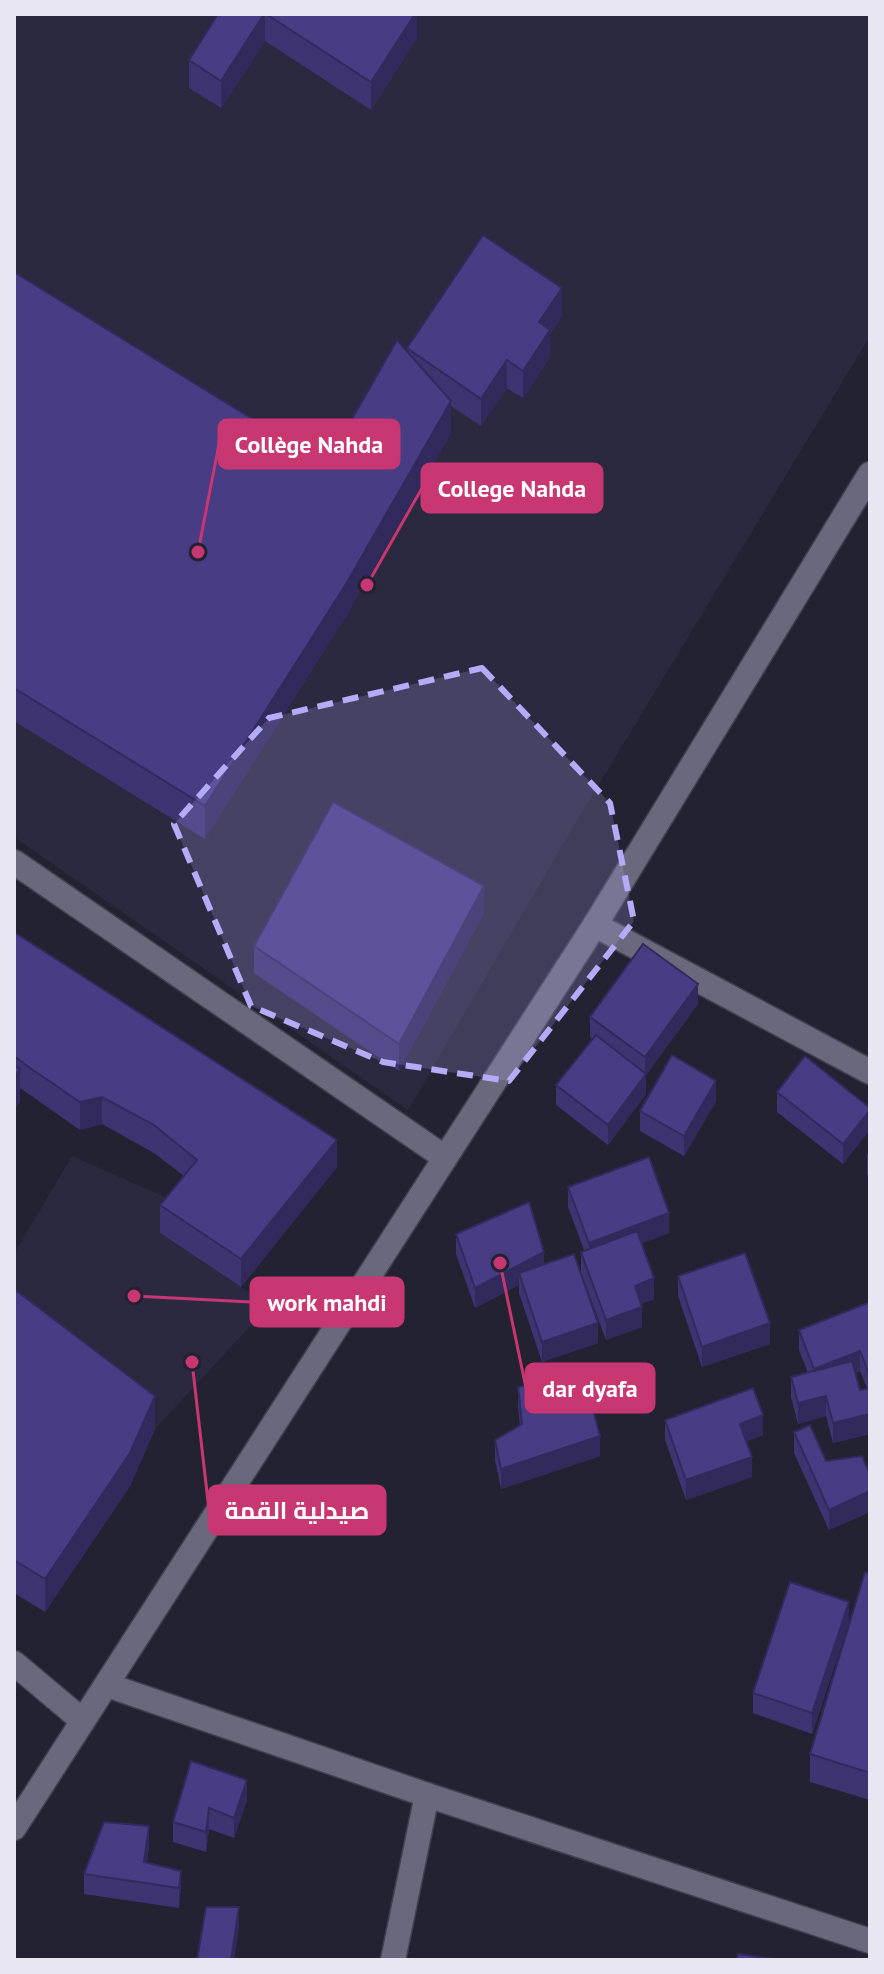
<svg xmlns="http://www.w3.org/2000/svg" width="884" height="1974" font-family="'PT Sans',Cairo,sans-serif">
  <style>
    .built { fill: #2b293f }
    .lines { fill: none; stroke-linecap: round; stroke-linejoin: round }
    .minor-casing { stroke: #41404e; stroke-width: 27 }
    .minor { stroke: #69687c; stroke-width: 24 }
    .wall { fill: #3e3472; fill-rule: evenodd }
    .shaded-wall { fill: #322a5c }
    .building { fill: #483c84; stroke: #322a5c; stroke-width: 2 }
    .marked { fill: #b4acf9; fill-opacity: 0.2; stroke: #b4acf9; stroke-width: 6; stroke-dasharray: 16 10; stroke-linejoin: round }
    .leader { fill: none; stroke: #c83772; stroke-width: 3 }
    .callout-dot { fill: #c83772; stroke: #232232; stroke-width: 3 }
    .callout { fill: #c83772; stroke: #c83772; stroke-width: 3 }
    .callout-label { font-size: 24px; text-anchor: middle; font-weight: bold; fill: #fff }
  </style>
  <rect width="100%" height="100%" fill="#232232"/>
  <!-- built -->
  <g class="built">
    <path d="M14 14H870V336L569 834 408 1110 14 837Z"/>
    <path d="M72 1156 167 1198 160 1233 269 1306 155 1429 14 1321V1254Z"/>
  </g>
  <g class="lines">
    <!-- minor casing -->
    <g class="minor-casing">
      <g id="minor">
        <path d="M14 862 444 1157"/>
        <path d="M595 925 870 1072"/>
        <path d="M14 1663 83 1721"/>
        <path d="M107 1685 427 1795 870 1941"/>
        <path d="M14 1828 595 925 870 474"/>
        <path d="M393 1960 427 1795"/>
      </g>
    </g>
    <!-- minor -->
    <use href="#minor" class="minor"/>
  </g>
  <!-- wall -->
  <g class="wall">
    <path d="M218 14H417V38L371 110 265 41 221 108 189 88V60Z"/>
    <path d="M14 272 259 423 331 456 407 351V348L562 316 550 334V357L523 398 507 388 481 426 451 406V433L346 616 205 839 14 721Z"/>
    <path d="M484 913 399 1071 254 973V946Z"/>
    <path d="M14 932 337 1167 241 1287 160 1233V1205L184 1176 154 1153 102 1124 80 1130 20 1088V1101L14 1111Z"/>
    <path d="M698 1004 646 1075V1094L608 1145 556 1105V1085L592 1039 590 1037V1017Z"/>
    <path d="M777 1092 870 1108 843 1164 777 1112Z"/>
    <path d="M716 1101 684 1156 640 1131V1111Z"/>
    <path d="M870 1150V1177L867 1175V1155Z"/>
    <path d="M568 1187 669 1233 641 1243 654 1299 641 1304 642 1327 606 1340 581 1272V1252L584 1250 568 1207Z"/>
    <path d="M456 1234 544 1264 598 1343 542 1362 519 1293V1285L475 1308 456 1254Z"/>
    <path d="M678 1276 770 1344 702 1367 678 1296Z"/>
    <path d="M14 1289 155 1429 130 1486 45 1612 14 1593Z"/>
    <path d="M870 1302V1434L833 1443 826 1416 798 1424 791 1397V1377L808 1373 799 1350V1330ZM860 1371 867 1388 860 1390 855 1373Z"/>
    <path d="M518 1387 600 1456 501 1489 495 1460V1440L520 1426 518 1407Z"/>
    <path d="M665 1420 763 1435 746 1441 752 1477 686 1500 665 1440Z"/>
    <path d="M794 1432 826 1461 870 1474V1512L829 1530 794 1453Z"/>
    <path d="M870 1573V1800L810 1782V1754Z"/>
    <path d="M849 1622 812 1734 753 1713V1693Z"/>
    <path d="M191 1761 247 1800 234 1838 209 1829 206 1852 173 1842V1822Z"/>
    <path d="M149 1847 147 1862 181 1871 179 1908 84 1894V1874Z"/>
  </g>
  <!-- shaded-wall -->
  <g class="shaded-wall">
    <path d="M265 14V41L221 108V81Z"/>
    <path d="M415 14H417V38L371 110V82Z"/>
    <path d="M562 288V316L550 334V357L523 398V371L539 322Z"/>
    <path d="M507 360V388L481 426V399Z"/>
    <path d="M451 401V433L346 616 205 839V806Z"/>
    <path d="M484 886V913L399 1071V1044Z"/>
    <path d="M698 984V1004L646 1075V1094L608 1145V1125L645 1076V1057Z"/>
    <path d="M20 1069V1101L14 1111V1078Z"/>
    <path d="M716 1081V1101L684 1156V1136Z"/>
    <path d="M102 1097V1124L80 1130V1102Z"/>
    <path d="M870 1110V1130L843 1164V1144Z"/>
    <path d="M337 1140V1167L241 1287V1259Z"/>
    <path d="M669 1213V1233L589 1263V1243Z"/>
    <path d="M544 1252V1272L519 1273V1285L475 1308V1288Z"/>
    <path d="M654 1278V1299L635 1306V1286Z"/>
    <path d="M642 1307V1327L606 1340V1320Z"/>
    <path d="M598 1323V1343L542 1362V1342Z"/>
    <path d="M770 1323V1344L702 1367V1347Z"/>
    <path d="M860 1351V1371L814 1389V1369Z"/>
    <path d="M155 1396V1429L130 1486 45 1612V1579Z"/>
    <path d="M826 1396V1416L798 1424V1403Z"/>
    <path d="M870 1414V1434L833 1443V1423Z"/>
    <path d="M763 1415V1435L740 1444V1424Z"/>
    <path d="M600 1436V1456L501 1489V1469Z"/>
    <path d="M752 1457V1477L686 1500V1480Z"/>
    <path d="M870 1491V1512L829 1530V1510Z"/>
    <path d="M849 1602V1622L812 1734V1713Z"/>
    <path d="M247 1780V1800L234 1838V1818Z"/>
    <path d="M209 1808V1829L206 1852V1832Z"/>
    <path d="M149 1826V1847L144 1882V1862Z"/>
    <path d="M181 1871V1891L179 1908V1888Z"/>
    <path d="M239 1907V1928L234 1960H231Z"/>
  </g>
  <!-- building -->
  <g class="building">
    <path d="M218 14H264L221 81 189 60Z"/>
    <path d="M266 14H415L371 82Z"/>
    <path d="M483 235 562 288 539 322 550 330 523 371 507 360 481 399 407 348Z"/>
    <path d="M14 272 259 423 331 456 397 340 451 401 346 584 205 806 14 688Z"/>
    <path d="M333 802 484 886 399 1044 254 946Z"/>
    <path d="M14 932 337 1140 241 1259 160 1205 197 1160 154 1125 102 1097 80 1102 30 1068 14 1056Z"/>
    <path d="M643 944 698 984 645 1057 590 1017Z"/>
    <path d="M596 1035 646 1074 608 1125 556 1085Z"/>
    <path d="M672 1055 716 1081 684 1136 640 1111Z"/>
    <path d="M805 1056 870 1108V1110L843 1144 777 1092Z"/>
    <path d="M14 1065 20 1069 14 1078Z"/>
    <path d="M649 1157 669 1213 589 1243 568 1187Z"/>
    <path d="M529 1202 544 1252 475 1288 456 1234Z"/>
    <path d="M637 1231 654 1278 635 1286 642 1307 606 1320 581 1252Z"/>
    <path d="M745 1253 770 1323 702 1347 678 1276Z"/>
    <path d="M574 1254 598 1323 542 1342 519 1273Z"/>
    <path d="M14 1289 155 1396 130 1453 45 1579 14 1560Z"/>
    <path d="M870 1302V1376L860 1351 814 1369 799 1330Z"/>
    <path d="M852 1361 860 1390 870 1388V1414L833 1423 826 1396 798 1403 791 1377Z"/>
    <path d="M583 1372 600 1436 501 1469 495 1440 522 1424 518 1387Z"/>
    <path d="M753 1388 763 1415 740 1424 752 1457 686 1480 665 1420Z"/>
    <path d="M810 1425 826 1461 862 1456 870 1474V1491L829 1510 794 1432Z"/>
    <path d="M865 1572 870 1573V1773L810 1754Z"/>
    <path d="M790 1582 849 1602 812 1713 753 1693Z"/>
    <path d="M191 1761 247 1780 234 1818 209 1808 206 1832 173 1822Z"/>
    <path d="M104 1822 149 1826 144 1862 181 1871 179 1888 84 1874Z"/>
    <path d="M206 1907H239L231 1960H197Z"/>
    <path d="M738 1954 780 1960H737Z"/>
  </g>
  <!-- marked area -->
  <path class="marked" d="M482 668 610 803 634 921 509 1081 383 1062 251 1006 174 824 269 718Z"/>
  <!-- callouts -->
  <path class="leader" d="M198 552L219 444M367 585L422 488M134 1296L251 1302M500 1263L526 1388M192 1362L209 1510"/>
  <g class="callout-dot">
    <circle cx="198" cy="552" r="8"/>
    <circle cx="367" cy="585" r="8"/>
    <circle cx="134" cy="1296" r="8"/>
    <circle cx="500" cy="1263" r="8"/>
    <circle cx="192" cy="1362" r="8"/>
  </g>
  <g class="callout">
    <rect x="219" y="420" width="180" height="48" rx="8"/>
    <rect x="422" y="464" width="180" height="48" rx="8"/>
    <rect x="251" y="1278" width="152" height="48" rx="8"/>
    <rect x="526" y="1364" width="128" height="48" rx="8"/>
    <rect x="209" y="1486" width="176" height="48" rx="8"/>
  </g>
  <g class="callout-label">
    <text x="309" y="453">Collège Nahda</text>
    <text x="512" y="497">College Nahda</text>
    <text x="327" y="1311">work mahdi</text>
    <text x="590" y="1397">dar dyafa</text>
    <text x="297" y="1519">صيدلية القمة</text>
  </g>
  <!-- border -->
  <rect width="884" height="1974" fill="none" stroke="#e7e6f1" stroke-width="32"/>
</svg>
